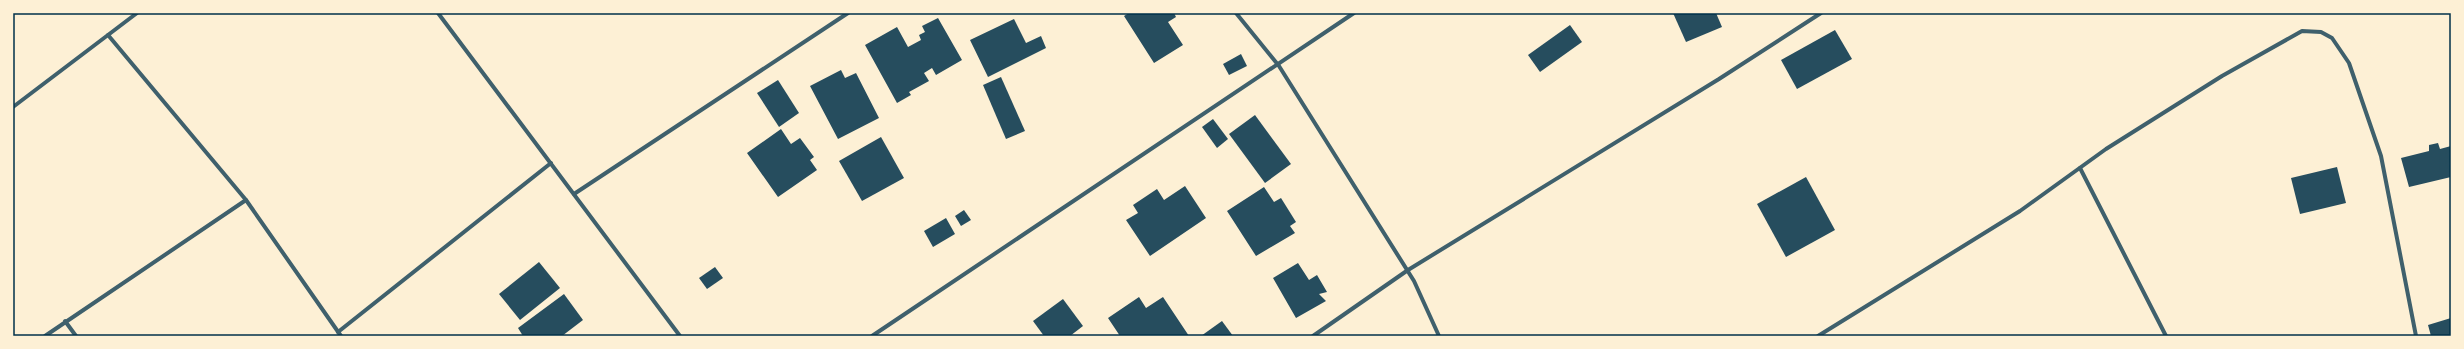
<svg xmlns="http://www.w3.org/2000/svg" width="2464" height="349" font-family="Ubuntu,sans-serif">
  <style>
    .building { fill: #264d5e }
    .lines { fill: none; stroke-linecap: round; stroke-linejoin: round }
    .minor { stroke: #3f606c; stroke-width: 4 }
    .neatline { fill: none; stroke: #003049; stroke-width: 1.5 }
  </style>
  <rect width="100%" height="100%" fill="#fdf0d5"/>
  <!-- building -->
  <g class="building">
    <path d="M1129 13H1174L1176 17 1168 22 1183 45 1154 63 1124 16Z"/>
    <path d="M1673 13H1716L1722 27 1686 42Z"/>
    <path d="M938 18 962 60 936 75 932 68 924 73 929 81 909 92 911 95 897 103 865 45 897 27 908 47 921 40 919 35 925 32 922 26Z"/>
    <path d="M1014 19 1026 43 1041 36 1046 48 988 77 970 40Z"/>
    <path d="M1570 25 1582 42 1540 72 1528 55Z"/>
    <path d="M1835 30 1852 59 1797 89 1781 60Z"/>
    <path d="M1241 54 1247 66 1229 75 1223 64Z"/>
    <path d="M841 70 845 78 856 73 879 118 838 139 810 86Z"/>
    <path d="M1001 77 1025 131 1006 139 983 85Z"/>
    <path d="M778 80 799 113 779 127 757 93Z"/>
    <path d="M1255 115 1291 164 1265 183 1229 134Z"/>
    <path d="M1213 119 1228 139 1217 148 1202 127Z"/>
    <path d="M781 129 791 144 800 138 814 157 810 160 817 170 778 197 747 153Z"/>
    <path d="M881 137 904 178 862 201 839 161Z"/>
    <path d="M2438 143 2440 149 2451 146V177L2409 187 2401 158 2429 151V145Z"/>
    <path d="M2337 167 2346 203 2300 214 2291 178Z"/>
    <path d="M1806 177 1835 230 1786 257 1757 204Z"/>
    <path d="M1185 186 1206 218 1150 256 1126 220 1138 213 1133 205 1157 189 1164 200Z"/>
    <path d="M1264 187 1274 202 1281 198 1296 222 1290 226 1295 233 1256 256 1227 211Z"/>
    <path d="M964 210 971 220 961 226 955 216Z"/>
    <path d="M946 218 955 234 933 247 924 231Z"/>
    <path d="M539 262 560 288 520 320 499 294Z"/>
    <path d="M1298 263 1309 280 1317 275 1327 292 1319 294 1326 301 1296 318 1273 278Z"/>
    <path d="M715 267 723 278 707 289 699 278Z"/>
    <path d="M564 294 583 320 562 336H523L518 328Z"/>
    <path d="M1139 297 1146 308 1163 297 1189 336H1120L1108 318Z"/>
    <path d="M1063 299 1083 326 1070 336H1044L1033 321Z"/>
    <path d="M2451 318V336H2431L2428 325Z"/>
    <path d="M1222 321 1233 336H1201Z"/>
  </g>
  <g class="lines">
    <!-- minor -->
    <g class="minor">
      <path d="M438 13 680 336"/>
      <path d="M1236 13 1279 66 1414 281 1439 336"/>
      <path d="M108 35 246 200 341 336"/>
      <path d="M13 107 137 13"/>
      <path d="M2080 168 2166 336"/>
      <path d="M574 194 848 13"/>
      <path d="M65 321 76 336"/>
      <path d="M338 332 551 163"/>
      <path d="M45 336 246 200"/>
      <path d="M872 336 1354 13"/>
      <path d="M1313 336 1408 270 1719 79 1821 13"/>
      <path d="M1818 336 2020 211 2106 149 2222 76 2302 31 2321 32 2332 38 2349 63 2381 156 2416 336"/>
    </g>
  </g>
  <!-- border -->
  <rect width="2464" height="349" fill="none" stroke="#fdf0d5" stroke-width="28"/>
  <rect x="14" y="14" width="2436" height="321" class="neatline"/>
</svg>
